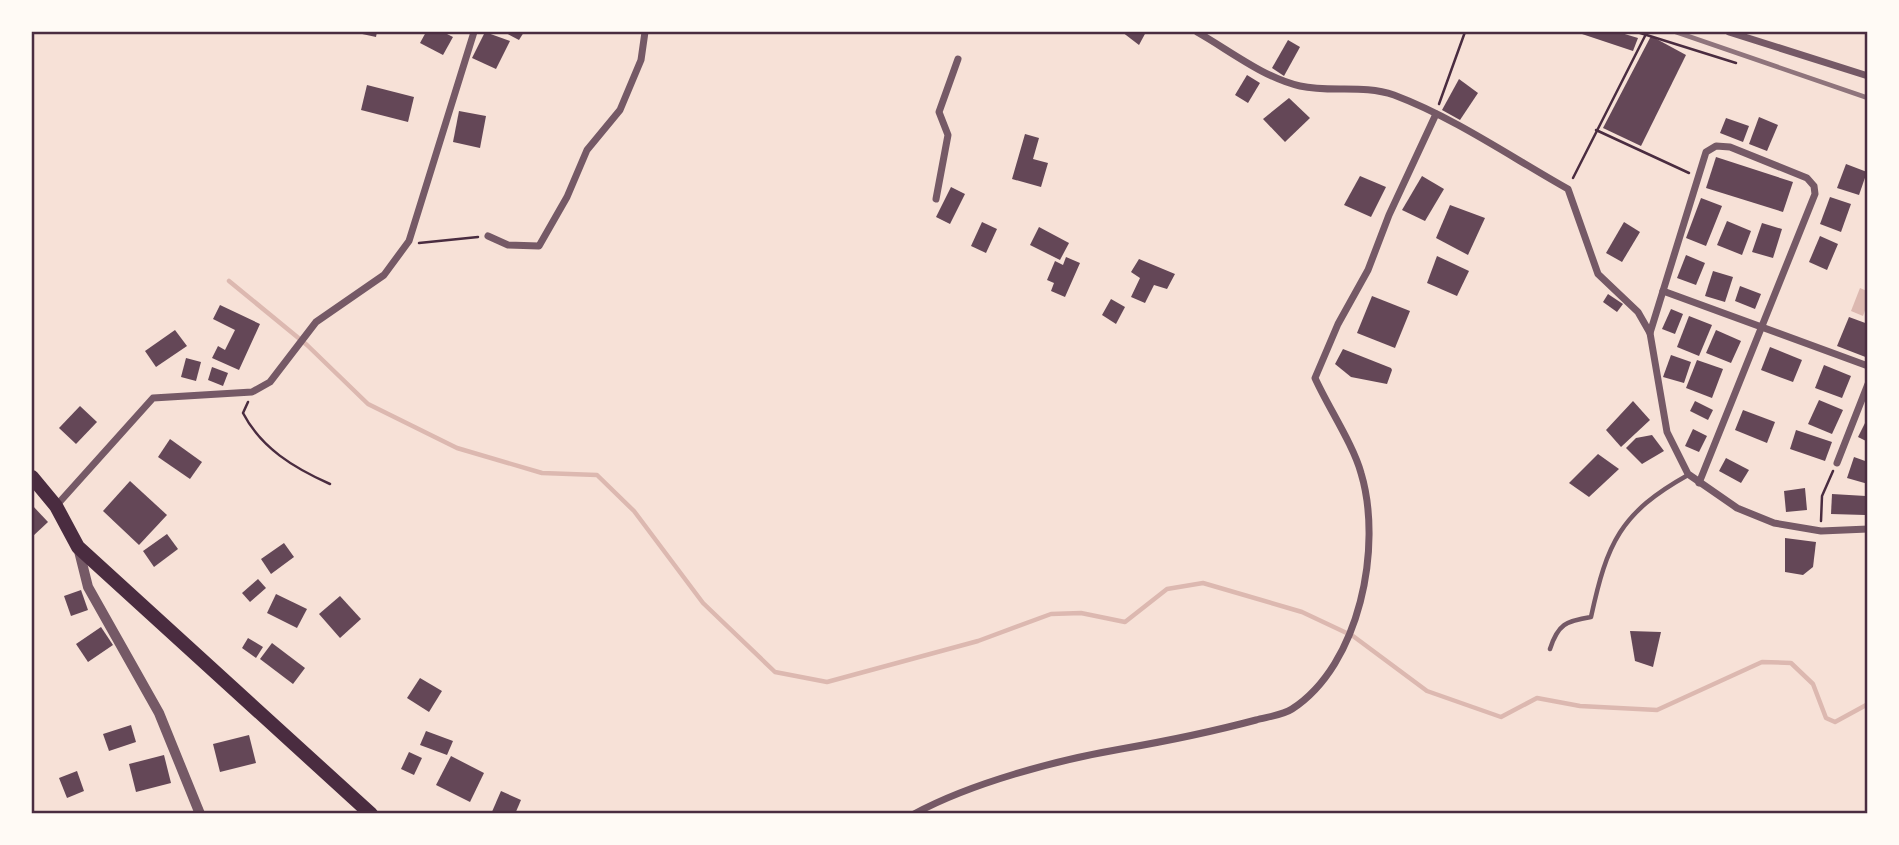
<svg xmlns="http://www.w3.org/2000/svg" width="1899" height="845" font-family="'Archivo Narrow',sans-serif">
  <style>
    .water { fill: #dcb8b0 }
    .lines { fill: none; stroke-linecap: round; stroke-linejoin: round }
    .stream { stroke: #dcb8b0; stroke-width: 4.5 }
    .building { fill: #644757 }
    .path { stroke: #4a2c40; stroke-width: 2.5 }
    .service { stroke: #755966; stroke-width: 4.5 }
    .minor { stroke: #755966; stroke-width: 7 }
    .tertiary { stroke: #755966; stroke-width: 10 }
    .trunk { stroke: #4a2c40; stroke-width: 14 }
    .rail { stroke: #8f747c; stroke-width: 4.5 }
    .neatline { fill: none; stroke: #4a2c40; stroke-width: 2.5 }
  </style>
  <rect width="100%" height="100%" fill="#f7e1d7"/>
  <!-- water -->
  <path class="water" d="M1860 288 1867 291V305L1863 316 1851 311Z"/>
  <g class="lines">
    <!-- stream -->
    <path class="stream" d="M229 281 307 345 368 404 457 448 542 473 597 475 634 511 703 603 775 672 827 682 978 641 1051 614 1081 613 1125 622 1167 589 1203 583 1302 612 1353 636 1427 691 1501 717 1537 698 1580 706 1657 710 1762 662 1791 663 1813 684 1826 718 1835 722 1868 704"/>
  </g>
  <!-- building -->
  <g class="building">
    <path d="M353 32H377L376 37Z"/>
    <path d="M426 32H443L453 37 443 55 420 43Z"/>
    <path d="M485 32 510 41 496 69 472 58Z"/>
    <path d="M504 32H524L519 40Z"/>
    <path d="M1122 32H1146L1139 45Z"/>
    <path d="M1576 32H1618L1638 38 1633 51Z"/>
    <path d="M1651 36 1686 55 1641 146 1603 128Z"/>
    <path d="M1288 40 1300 47 1284 76 1272 68Z"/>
    <path d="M1247 75 1260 83 1248 103 1235 95Z"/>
    <path d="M1459 79 1478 93 1460 120 1442 110Z"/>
    <path d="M367 85 414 97 408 122 361 110Z"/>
    <path d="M1289 98 1310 118 1285 142 1263 119Z"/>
    <path d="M459 111 486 116 480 148 453 142Z"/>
    <path d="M1759 117 1778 125 1767 151 1749 144Z"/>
    <path d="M1726 118 1749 126 1743 142 1720 133Z"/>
    <path d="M1025 134 1039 138 1033 159 1048 163 1041 187 1012 179Z"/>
    <path d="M1716 157 1793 182 1783 212 1706 188Z"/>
    <path d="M1846 164 1867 172 1859 195 1837 188Z"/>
    <path d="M1360 176 1386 187 1371 217 1344 205Z"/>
    <path d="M1422 176 1444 189 1425 221 1402 210Z"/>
    <path d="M951 187 965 194 950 224 936 217Z"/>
    <path d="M1830 197 1851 204 1841 232 1820 224Z"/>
    <path d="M1701 198 1722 206 1706 246 1686 238Z"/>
    <path d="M1450 205 1485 218 1468 255 1436 238Z"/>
    <path d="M1727 221 1751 231 1742 255 1717 245Z"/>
    <path d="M982 222 997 229 986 253 971 246Z"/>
    <path d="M1624 222 1640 232 1622 262 1606 253Z"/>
    <path d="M1762 223 1782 229 1773 258 1752 252Z"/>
    <path d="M1039 227 1069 243 1060 260 1030 245Z"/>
    <path d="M1820 236 1838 244 1827 270 1809 262Z"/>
    <path d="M1686 255 1705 263 1696 285 1677 278Z"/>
    <path d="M1437 256 1469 271 1457 296 1427 283Z"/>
    <path d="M1066 257 1080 263 1065 297 1051 291 1054 283 1047 280 1055 261 1063 265Z"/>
    <path d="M1139 259 1175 274 1167 289 1154 285 1145 303 1131 297 1140 278 1131 272Z"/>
    <path d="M1713 271 1733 277 1725 302 1705 296Z"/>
    <path d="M1740 286 1761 294 1755 309 1735 301Z"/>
    <path d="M1608 294 1623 304 1617 312 1603 302Z"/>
    <path d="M1372 296 1410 311 1395 348 1357 333Z"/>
    <path d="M1111 299 1125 307 1116 324 1102 315Z"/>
    <path d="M220 305 260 324 239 370 212 358 218 346 225 350 235 330 213 319Z"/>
    <path d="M1671 309 1683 314 1675 334 1662 329Z"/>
    <path d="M1689 316 1712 325 1699 356 1677 347Z"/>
    <path d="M1849 317 1868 324V358L1837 346Z"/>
    <path d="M175 330 187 346 156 367 145 351Z"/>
    <path d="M1716 330 1741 341 1731 363 1706 353Z"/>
    <path d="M1770 347 1802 360 1793 382 1761 370Z"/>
    <path d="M1343 349 1391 368 1392 370 1387 384 1351 377 1335 364Z"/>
    <path d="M1671 355 1691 362 1684 383 1663 377Z"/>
    <path d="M186 358 201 362 196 381 181 377Z"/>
    <path d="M1697 360 1723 369 1712 398 1686 388Z"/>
    <path d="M1824 365 1851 376 1842 398 1815 388Z"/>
    <path d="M212 367 228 373 223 386 208 380Z"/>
    <path d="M1819 400 1843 410 1832 434 1808 424Z"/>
    <path d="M1633 401 1650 420 1621 447 1606 430Z"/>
    <path d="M1695 401 1713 410 1708 420 1690 411Z"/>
    <path d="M80 406 97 422 76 444 59 428Z"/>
    <path d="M1743 410 1775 422 1767 443 1735 430Z"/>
    <path d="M1868 417V442L1858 437Z"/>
    <path d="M1693 429 1707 436 1699 452 1685 446Z"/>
    <path d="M1796 430 1832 442 1825 461 1790 449Z"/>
    <path d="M1652 435 1664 451 1642 464 1626 448 1636 438Z"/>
    <path d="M170 439 202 462 190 479 158 457Z"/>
    <path d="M1598 454 1619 469 1589 497 1569 483Z"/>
    <path d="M1854 457 1868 462V484L1847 478Z"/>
    <path d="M1726 458 1749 470 1741 483 1719 471Z"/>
    <path d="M130 481 167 515 139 545 103 511Z"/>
    <path d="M1805 488 1807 510 1786 512 1784 491Z"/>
    <path d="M1832 494 1866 496 1865 515 1831 514Z"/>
    <path d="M32 505 48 522 32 537Z"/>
    <path d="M167 534 178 549 154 567 143 551Z"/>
    <path d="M1785 538 1816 542 1813 567 1803 575 1785 572Z"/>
    <path d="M284 543 294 557 271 574 261 559Z"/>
    <path d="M258 579 266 588 250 602 242 593Z"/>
    <path d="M81 590 88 610 71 616 64 596Z"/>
    <path d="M276 594 307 609 297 628 267 613Z"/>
    <path d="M340 596 361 619 340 638 319 614Z"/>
    <path d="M101 627 113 645 88 662 76 644Z"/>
    <path d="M1630 631 1661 632 1653 667 1635 661Z"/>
    <path d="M248 638 263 647 256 658 242 648Z"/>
    <path d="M272 643 305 668 293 684 260 659Z"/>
    <path d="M420 678 442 691 429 712 407 698Z"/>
    <path d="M131 725 136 742 109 751 103 734Z"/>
    <path d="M426 731 453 741 447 755 420 745Z"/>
    <path d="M249 735 256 763 220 772 213 744Z"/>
    <path d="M409 752 422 758 414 775 401 769Z"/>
    <path d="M164 755 171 783 136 792 129 764Z"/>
    <path d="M451 756 484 773 470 802 436 785Z"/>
    <path d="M77 771 84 791 67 798 59 778Z"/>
    <path d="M501 791 521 800 515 814H491Z"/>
  </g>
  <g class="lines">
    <!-- path -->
    <g class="path">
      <path d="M1637 32 1736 63"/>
      <path d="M1439 104 1465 32"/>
      <path d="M1596 130 1689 173"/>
      <path d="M1573 178 1646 34"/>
      <path d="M419 243 478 237"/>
      <path d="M248 402 243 413C261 448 294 468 330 484"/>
      <path d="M1821 521 1822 496 1833 471"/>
    </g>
    <!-- service -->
    <path class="service" d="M1550 649C1558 624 1566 621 1591 617 1607 543 1620 513 1688 475"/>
    <!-- minor -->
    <g class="minor">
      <path d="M1197 32C1229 50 1264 78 1300 86 1331 93 1363 84 1394 95 1455 118 1511 157 1568 189L1598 274 1638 312 1650 333 1667 432 1688 474 1737 508 1774 523 1821 531 1868 529"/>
      <path d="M1729 32 1868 76"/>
      <path d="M936 199 948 135 939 112 958 59"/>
      <path d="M488 236 508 245 539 246 567 197 587 150 620 110 641 60 645 32"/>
      <path d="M1663 291 1868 366"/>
      <path d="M1650 333 1706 152 1716 146 1730 147 1807 178 1814 186 1815 194 1699 483"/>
      <path d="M1837 463 1868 384"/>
      <path d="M56 506 153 398 252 392 270 382 316 322 384 275 409 241 474 32"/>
      <path d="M914 814C971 783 1057 760 1121 749 1167 741 1211 732 1256 720 1267 717 1283 715 1292 709 1360 665 1383 546 1361 473 1353 444 1328 407 1315 378L1338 324 1368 270 1389 215 1436 114"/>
    </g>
    <!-- tertiary -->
    <path class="tertiary" d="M78 547 88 587 159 713 200 814"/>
    <!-- trunk -->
    <path class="trunk" d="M32 477 56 506 78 547 371 814"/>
    <!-- rail -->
    <path class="rail" d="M1676 32 1868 98"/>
  </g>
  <!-- border -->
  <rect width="1899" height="845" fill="none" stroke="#fffaf5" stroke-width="66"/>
  <rect x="33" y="33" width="1833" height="779" class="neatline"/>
</svg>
